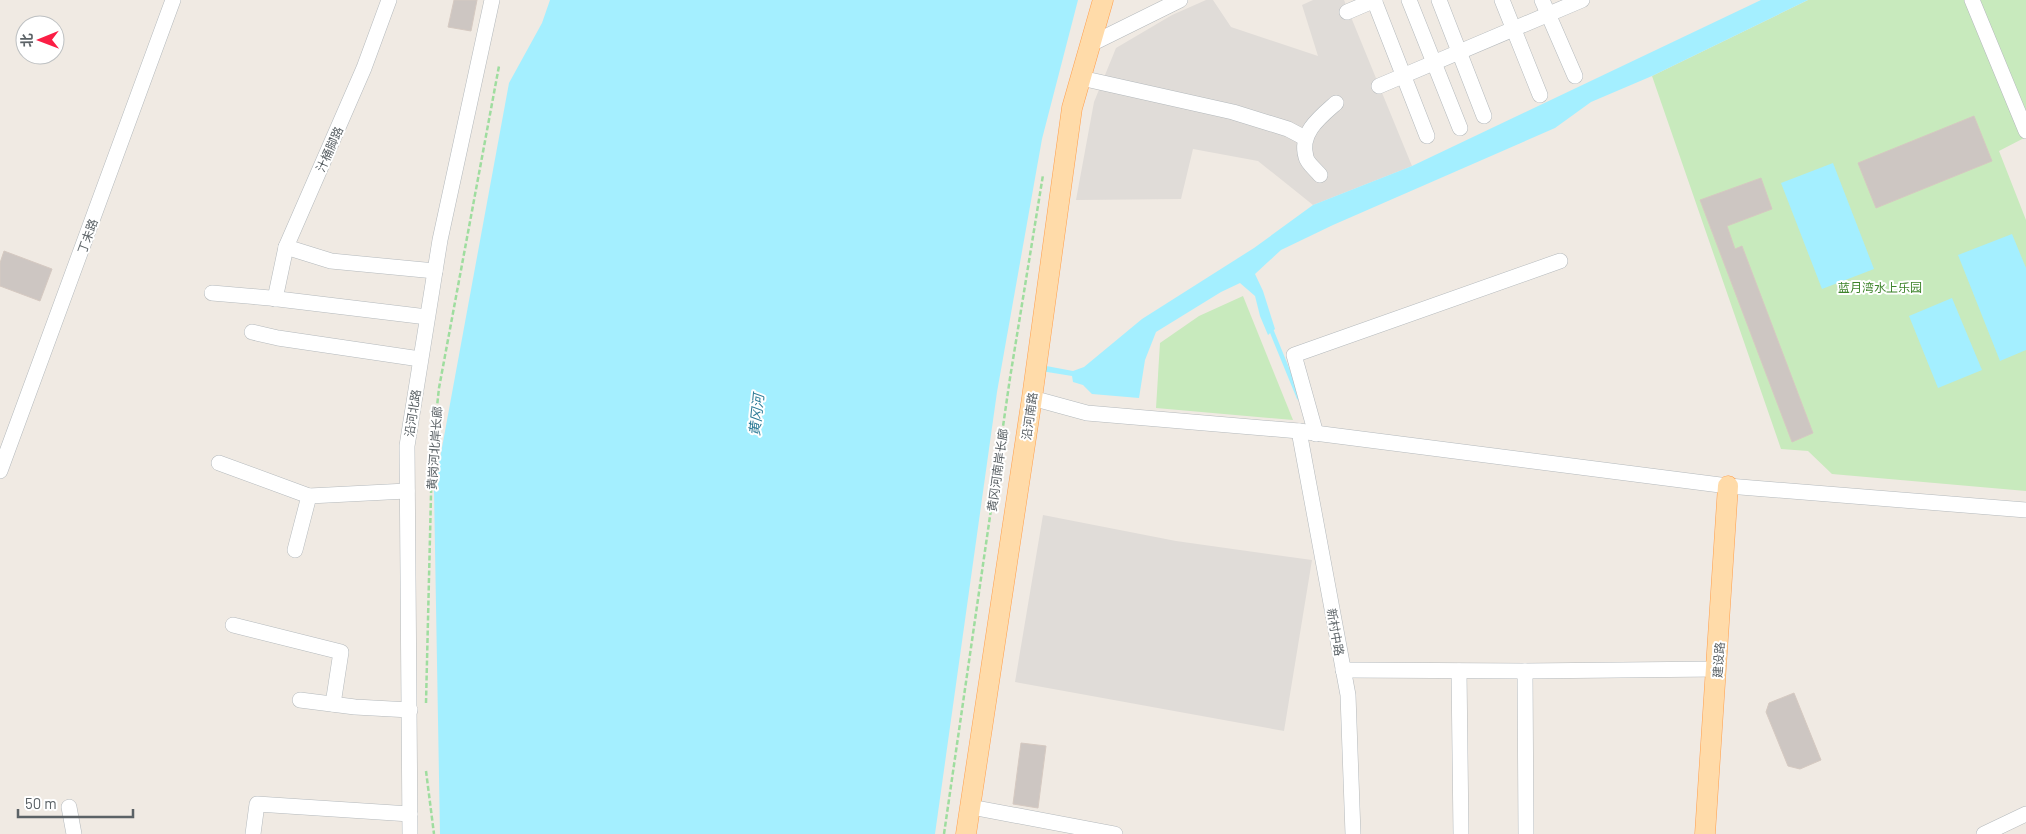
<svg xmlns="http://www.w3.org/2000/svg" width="2026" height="834" font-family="Barlow,'Noto Sans SC',sans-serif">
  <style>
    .industrial { fill: #e0dcd8 }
    .green { fill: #c8eabd }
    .water { fill: #a4efff }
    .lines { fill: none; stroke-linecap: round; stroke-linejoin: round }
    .stream { stroke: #a4efff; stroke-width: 4.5 }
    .building { fill: #cdc6c2; stroke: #d5c9c1 }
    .minor-casing { stroke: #b4b9bc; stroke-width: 16 }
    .major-casing { stroke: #ff9f4d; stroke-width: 21 }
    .path { stroke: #9fdd9f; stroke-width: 2.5; stroke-dasharray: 5 2.5; stroke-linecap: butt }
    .minor { stroke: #fff; stroke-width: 15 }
    .major { stroke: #ffdba9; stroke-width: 20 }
    .labels { text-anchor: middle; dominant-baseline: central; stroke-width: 4; stroke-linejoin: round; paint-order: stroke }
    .street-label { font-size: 12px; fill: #5b6266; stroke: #fff }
    .park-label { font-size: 12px; fill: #3e842b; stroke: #fff }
    .water-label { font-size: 14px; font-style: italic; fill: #2d7b96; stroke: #fff }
  </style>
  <rect width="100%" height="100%" fill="#f0eae3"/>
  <!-- industrial -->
  <g class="industrial">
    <path d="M1206 0H1213L1231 27 1318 56 1302 5 1313 0H1344L1412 166 1313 205 1258 161 1193 149 1181 199 1076 200 1094 102 1116 48 1172 15Z"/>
    <path d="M1043 515 1176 541 1312 560 1284 731 1015 682Z"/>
  </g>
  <!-- green -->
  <g class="green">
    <path d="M1808 0H2026V137L1999 151 2026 220V491L1832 474 1808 451 1781 449 1652 76Z"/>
    <path d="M1243 296 1293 420 1156 408 1160 343 1199 316Z"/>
  </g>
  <!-- water -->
  <g class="water">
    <path d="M550 0H1078L1042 139 997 392 935 834H440L434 491 509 83 542 23Z"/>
    <path d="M1761 0H1808L1652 76 1591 102 1555 128 1333 225 1281 250 1255 274 1263 291 1275 329 1268 335 1260 316 1255 296 1240 283 1221 292 1156 332 1145 360 1139 398 1092 394 1083 385 1073 382 1072 376 1041 371V365L1073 371 1084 367 1142 319 1254 248 1313 205 1412 166Z"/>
    <path d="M1833 163 1874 269 1822 289 1781 183Z"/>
    <path d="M2012 234 2026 268V350L2000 361 1958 255Z"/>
    <path d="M1952 298 1982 370 1938 388 1909 316Z"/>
  </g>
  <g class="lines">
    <!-- stream -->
    <path class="stream" d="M1270 327 1299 398"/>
  </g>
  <!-- building -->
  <g class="building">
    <path d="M454 0H477L471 31 448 27Z"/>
    <path d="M1974 116 1992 161 1876 208 1858 163Z"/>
    <path d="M1761 178 1772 209 1727 226 1735 249 1742 246 1813 433 1792 442 1700 200Z"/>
    <path d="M4 251 52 269 40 301 0 286V263Z"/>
    <path d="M1794 693 1821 760 1800 769 1788 766 1766 712 1769 703Z"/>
    <path d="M1021 743 1046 746 1038 808 1013 804Z"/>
  </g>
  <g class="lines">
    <!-- minor casing -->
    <g class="minor-casing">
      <g id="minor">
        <path d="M1374 0 1427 136"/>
        <path d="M1409 0 1460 128"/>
        <path d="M1439 0 1484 116"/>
        <path d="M1502 0 1540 95"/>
        <path d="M1542 0 1575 76"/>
        <path d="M1972 0 2026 131"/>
        <path d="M1347 12 1375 0"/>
        <path d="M1091 44 1180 0"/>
        <path d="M1081 78 1233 112 1288 129 1305 138"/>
        <path d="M1379 86 1582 0"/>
        <path d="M1320 175C1316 170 1307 163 1306 157 1299 133 1320 117 1336 103"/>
        <path d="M286 247 331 261 435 271"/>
        <path d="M212 293 270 298 427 317"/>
        <path d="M275 299 286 247 364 68 389 0"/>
        <path d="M252 332 278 338 420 359"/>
        <path d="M1032 398 1087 413 1299 431 1728 486 2026 510"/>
        <path d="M1299 431 1348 695 1353 834"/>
        <path d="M1316 434 1294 355 1560 261"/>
        <path d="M219 463 309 496"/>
        <path d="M0 471 173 0"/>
        <path d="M295 550 309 496 407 491"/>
        <path d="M233 625 341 652 333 704"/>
        <path d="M1343 670 1525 671 1717 669"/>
        <path d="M1459 671 1461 834"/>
        <path d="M1525 671 1526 834"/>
        <path d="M300 700 355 707 410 710"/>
        <path d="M69 807 74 834"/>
        <path d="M971 807 1115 834"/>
        <path d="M253 834 257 804 410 814"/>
        <path d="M410 834 407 446 440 240 492 0"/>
        <path d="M1984 834 2026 814"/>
      </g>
    </g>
    <!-- major casing -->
    <g class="major-casing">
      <g id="major">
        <path d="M966 834 1032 398 1072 108 1103 0"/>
        <path d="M1705 834 1728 486"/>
      </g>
    </g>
    <!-- path -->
    <g class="path">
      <path d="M426 703 432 453 439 388 499 66"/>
      <path d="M426 771 434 834"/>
      <path d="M944 834 1010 378 1043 175"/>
    </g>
    <!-- minor -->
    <use href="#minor" class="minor"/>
    <!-- major -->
    <use href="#major" class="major"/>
  </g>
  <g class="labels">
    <!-- street labels -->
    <g class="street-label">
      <text transform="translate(329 149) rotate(-66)">汁桶脚路</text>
      <text transform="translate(87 236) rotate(-70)">丁未路</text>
      <text transform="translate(412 413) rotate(-81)">沿河北路</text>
      <text transform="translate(1029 416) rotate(-82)">沿河南路</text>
      <text transform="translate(434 448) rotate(-86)">黄岗河北岸长廊</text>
      <text transform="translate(997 470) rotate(-82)">黄冈河南岸长廊</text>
      <text transform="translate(1336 632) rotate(80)">新村中路</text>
      <text transform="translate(1718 660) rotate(-86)">建设路</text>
    </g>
    <!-- park labels -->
    <g class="park-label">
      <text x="1880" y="287">蓝月湾水上乐园</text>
    </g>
    <!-- water labels -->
    <g class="water-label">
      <text transform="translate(756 415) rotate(-84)">黄冈河</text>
    </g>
  </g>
  <!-- north arrow -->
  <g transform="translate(40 40) rotate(269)"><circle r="24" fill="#ffffff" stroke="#bdc0c2"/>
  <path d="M0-4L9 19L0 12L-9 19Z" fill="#fb1e45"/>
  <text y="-8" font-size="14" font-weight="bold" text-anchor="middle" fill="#5b6266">北</text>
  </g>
  <!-- scale -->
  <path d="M18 809v8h115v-8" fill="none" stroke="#5b6266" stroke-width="2.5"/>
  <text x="25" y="809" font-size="15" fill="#5b6266" stroke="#ffffff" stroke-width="4" paint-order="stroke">50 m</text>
</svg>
